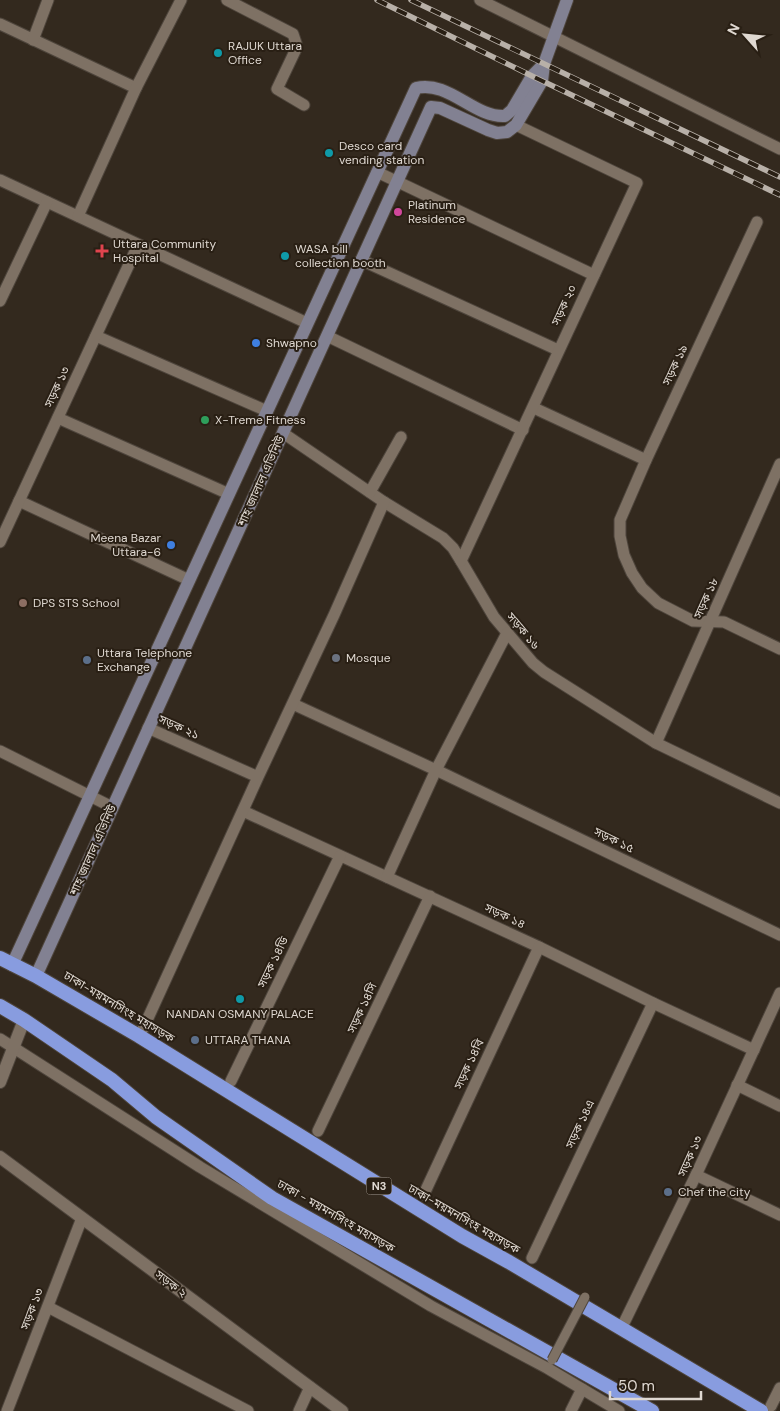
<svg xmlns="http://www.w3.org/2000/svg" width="780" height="1411" font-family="'DM Sans','Noto Sans Bengali',sans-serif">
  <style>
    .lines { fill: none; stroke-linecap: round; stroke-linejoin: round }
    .minor-casing { stroke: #4e453c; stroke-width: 13 }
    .tertiary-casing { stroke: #4e453c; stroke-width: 14 }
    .secondary-casing { stroke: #4e453c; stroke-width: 14 }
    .trunk-casing { stroke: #4e453c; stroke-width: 16 }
    .minor { stroke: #7e7164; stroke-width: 11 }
    .tertiary { stroke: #7e7164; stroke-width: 12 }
    .secondary { stroke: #828192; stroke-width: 12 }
    .trunk { stroke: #889cdf; stroke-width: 14 }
    .rail-casing { stroke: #b8b0a8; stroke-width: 5.5 }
    .rail { stroke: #291f14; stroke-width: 4; stroke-dasharray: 11; stroke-linecap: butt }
    .pedestrian-bridge-casing { stroke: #4e453c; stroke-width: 11; stroke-linecap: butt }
    .pedestrian-bridge { stroke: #7e7164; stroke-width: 9 }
    .culture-dot { fill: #0f9aa8; stroke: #291f14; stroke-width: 2 }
    .hotel-dot { fill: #d1479c; stroke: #291f14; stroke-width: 2 }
    .health-dot { fill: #e0444e; stroke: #291f14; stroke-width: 2 }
    .shop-dot { fill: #3f7fe0; stroke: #291f14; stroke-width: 2 }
    .leisure-dot { fill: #2e9e5b; stroke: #291f14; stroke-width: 2 }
    .education-dot { fill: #8d6e63; stroke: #291f14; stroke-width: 2 }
    .worship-dot { fill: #6b7280; stroke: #291f14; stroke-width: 2 }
    .service-dot { fill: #5c6f8a; stroke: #291f14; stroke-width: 2 }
    .labels { text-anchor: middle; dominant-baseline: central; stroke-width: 4; stroke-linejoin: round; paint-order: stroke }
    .shield { fill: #291f14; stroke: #a8a098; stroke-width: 1 }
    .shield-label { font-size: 11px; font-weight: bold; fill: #dfd8d1 }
    .poi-label { font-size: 12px; fill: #dfd8d1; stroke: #291f14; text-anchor: start }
    .street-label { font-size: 12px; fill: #dfd8d1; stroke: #291f14 }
  </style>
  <rect width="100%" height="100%" fill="#33291e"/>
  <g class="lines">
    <!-- minor casing -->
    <g class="minor-casing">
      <g id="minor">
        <path d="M227 0 293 34 296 43V49L277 89 304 105"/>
        <path d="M480 0 780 149"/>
        <path d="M0 24 136 88"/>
        <path d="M33 40 48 0"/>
        <path d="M377 172 594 275"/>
        <path d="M0 180 307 323"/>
        <path d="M78 216 136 88 181 0"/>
        <path d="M757 222 646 460 620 520V536L624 555 632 573 642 588 658 603 693 621 724 622 780 649"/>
        <path d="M361 260 558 350"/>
        <path d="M0 301 47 202"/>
        <path d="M96 336 267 411"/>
        <path d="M327 336 523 430"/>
        <path d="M534 408 646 460"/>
        <path d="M58 418 229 494"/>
        <path d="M283 433 384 502 443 538 453 548 461 561 494 617 533 663 544 672 656 743 780 803"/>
        <path d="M370 492 401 437"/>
        <path d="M19 501 189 580"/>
        <path d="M0 542 138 245"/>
        <path d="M461 561 637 183 516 125"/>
        <path d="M293 704 436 770 780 935"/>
        <path d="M656 743 780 464"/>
        <path d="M0 751 112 807"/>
        <path d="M243 811 539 947 653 1003 754 1050"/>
        <path d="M387 877 436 770 507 633"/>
        <path d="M143 1029 258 777 148 728 258 777 334 615 384 502"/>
        <path d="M0 1039 200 1167 431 1306 547 1368 619 1411"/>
        <path d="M231 1081 340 856"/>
        <path d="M737 1085 780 1106"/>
        <path d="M318 1131 430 896"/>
        <path d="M696 1175 780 1215"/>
        <path d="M424 1194 539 947"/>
        <path d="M532 1258 653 1003"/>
        <path d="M48 1307 248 1411"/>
        <path d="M621 1329 696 1175 780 993"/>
        <path d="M771 1406 780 1388"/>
        <path d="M7 1411 82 1218"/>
        <path d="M299 1411 310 1387"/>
        <path d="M571 1411 582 1389"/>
      </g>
    </g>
    <!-- tertiary casing -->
    <g class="tertiary-casing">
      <g id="tertiary">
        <path d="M0 1082 24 1020"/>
        <path d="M0 1157 342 1411"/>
      </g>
    </g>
    <!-- secondary casing -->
    <g class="secondary-casing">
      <g id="secondary">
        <path d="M12 965 416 88C449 80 474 118 505 116L512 110 532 76 544 64 567 0"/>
        <path d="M36 976 431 107 440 108 488 130 497 133 507 132 516 125 542 81 544 64"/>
      </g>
    </g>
    <!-- trunk casing -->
    <g class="trunk-casing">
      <g id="trunk">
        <path d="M0 958 36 976 139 1036 462 1236 509 1262 761 1411"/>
        <path d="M0 1006 24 1020 112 1080 156 1117 272 1198 652 1411"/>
      </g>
    </g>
    <!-- minor -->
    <use href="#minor" class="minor"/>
    <!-- tertiary -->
    <use href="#tertiary" class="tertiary"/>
    <!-- secondary -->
    <use href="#secondary" class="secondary"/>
    <!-- trunk -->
    <use href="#trunk" class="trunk"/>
    <!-- rail casing -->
    <g class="rail-casing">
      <g id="rail">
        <path d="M377 0 532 76 780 195"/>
        <path d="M411 0 780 177"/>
      </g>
    </g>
    <!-- rail -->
    <use href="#rail" class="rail"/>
    <!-- pedestrian-bridge casing -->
    <g class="pedestrian-bridge-casing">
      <path id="pedestrian-bridge" d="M552 1360 585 1297"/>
    </g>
    <!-- pedestrian-bridge -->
    <use href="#pedestrian-bridge" class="pedestrian-bridge"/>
  </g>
  <!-- markers -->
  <g class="culture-dot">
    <circle cx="218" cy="53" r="5"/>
    <circle cx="329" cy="153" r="5"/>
    <circle cx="285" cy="256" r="5"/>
    <circle cx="240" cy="999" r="5"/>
  </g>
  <circle class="hotel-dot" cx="398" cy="212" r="5"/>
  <path class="health-dot" d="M99.5 243.5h5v5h5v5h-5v5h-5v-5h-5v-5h5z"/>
  <g class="shop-dot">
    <circle cx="256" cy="343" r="5"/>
    <circle cx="171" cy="545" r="5"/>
  </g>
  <circle class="leisure-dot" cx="205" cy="420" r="5"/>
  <circle class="education-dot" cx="23" cy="603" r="5"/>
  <circle class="worship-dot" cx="336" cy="658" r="5"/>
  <g class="service-dot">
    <circle cx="87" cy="660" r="5"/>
    <circle cx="195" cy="1040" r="5"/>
    <circle cx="668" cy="1192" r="5"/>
  </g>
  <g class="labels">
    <!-- shield labels -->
    <rect class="shield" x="366.5" y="1177.5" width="25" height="17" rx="4"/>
    <g class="shield-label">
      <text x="379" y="1186">N3</text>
    </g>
    <!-- poi labels -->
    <g class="poi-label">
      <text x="228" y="46">RAJUK Uttara<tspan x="228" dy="14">Office</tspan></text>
      <text x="339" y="146">Desco card<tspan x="339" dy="14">vending station</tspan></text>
      <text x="408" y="205">Platinum<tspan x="408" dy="14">Residence</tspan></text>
      <text x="113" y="244">Uttara Community<tspan x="113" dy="14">Hospital</tspan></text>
      <text x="295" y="249">WASA bill<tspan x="295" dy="14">collection booth</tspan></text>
      <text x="266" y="343">Shwapno</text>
      <text x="215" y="420">X-Treme Fitness</text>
      <text x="161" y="538" text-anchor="end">Meena Bazar<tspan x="161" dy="14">Uttara-6</tspan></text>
      <text x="33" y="603">DPS STS School</text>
      <text x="97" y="653">Uttara Telephone<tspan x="97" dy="14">Exchange</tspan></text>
      <text x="346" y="658">Mosque</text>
      <text x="240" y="1014" text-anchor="middle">NANDAN OSMANY PALACE</text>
      <text x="205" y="1040">UTTARA THANA</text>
      <text x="678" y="1192">Chef the city</text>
    </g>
    <!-- street labels -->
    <g class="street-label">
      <text transform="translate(564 305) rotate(-65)">সড়ক ২০</text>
      <text transform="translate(675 365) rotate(-65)">সড়ক ১৯</text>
      <text transform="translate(57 387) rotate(-65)">সড়ক ১৩</text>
      <text transform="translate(261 481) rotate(-66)">শাহ জালাল এভিনিউ</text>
      <text transform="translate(706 598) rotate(-66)">সড়ক ১৮</text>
      <text transform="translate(523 631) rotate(50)">সড়ক ১৬</text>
      <text transform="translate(179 727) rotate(24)">সড়ক ২১</text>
      <text transform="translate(614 840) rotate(26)">সড়ক ১৫</text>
      <text transform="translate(93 850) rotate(-66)">শাহ জালাল এভিনিউ</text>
      <text transform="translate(505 916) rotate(25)">সড়ক ১৪</text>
      <text transform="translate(273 962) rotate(-64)">সড়ক ১৪ডি</text>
      <text transform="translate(119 1007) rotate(31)">ঢাকা-ময়মনসিংহ মহাসড়ক</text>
      <text transform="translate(362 1008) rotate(-65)">সড়ক ১৪সি</text>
      <text transform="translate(469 1064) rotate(-65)">সড়ক ১৪বি</text>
      <text transform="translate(580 1124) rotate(-65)">সড়ক ১৪এ</text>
      <text transform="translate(690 1156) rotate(-66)">সড়ক ১৩</text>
      <text transform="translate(336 1216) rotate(30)">ঢাকা - ময়মনসিংহ মহাসড়ক</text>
      <text transform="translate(464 1219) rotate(30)">ঢাকা-ময়মনসিংহ মহাসড়ক</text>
      <text transform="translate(171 1284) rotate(37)">সড়ক ২</text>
      <text transform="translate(32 1309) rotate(-69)">সড়ক ১৩</text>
    </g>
  </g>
  <!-- north arrow -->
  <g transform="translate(745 35) rotate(297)" stroke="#291f14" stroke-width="4" paint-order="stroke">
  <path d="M0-4L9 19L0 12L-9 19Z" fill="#dfd8d1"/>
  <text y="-8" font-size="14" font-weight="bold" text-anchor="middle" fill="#dfd8d1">N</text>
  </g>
  <!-- scale -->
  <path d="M610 1391v8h91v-8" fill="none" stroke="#dfd8d1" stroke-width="2.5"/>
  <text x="618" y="1391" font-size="15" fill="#dfd8d1" stroke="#291f14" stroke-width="4" paint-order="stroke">50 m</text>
</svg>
